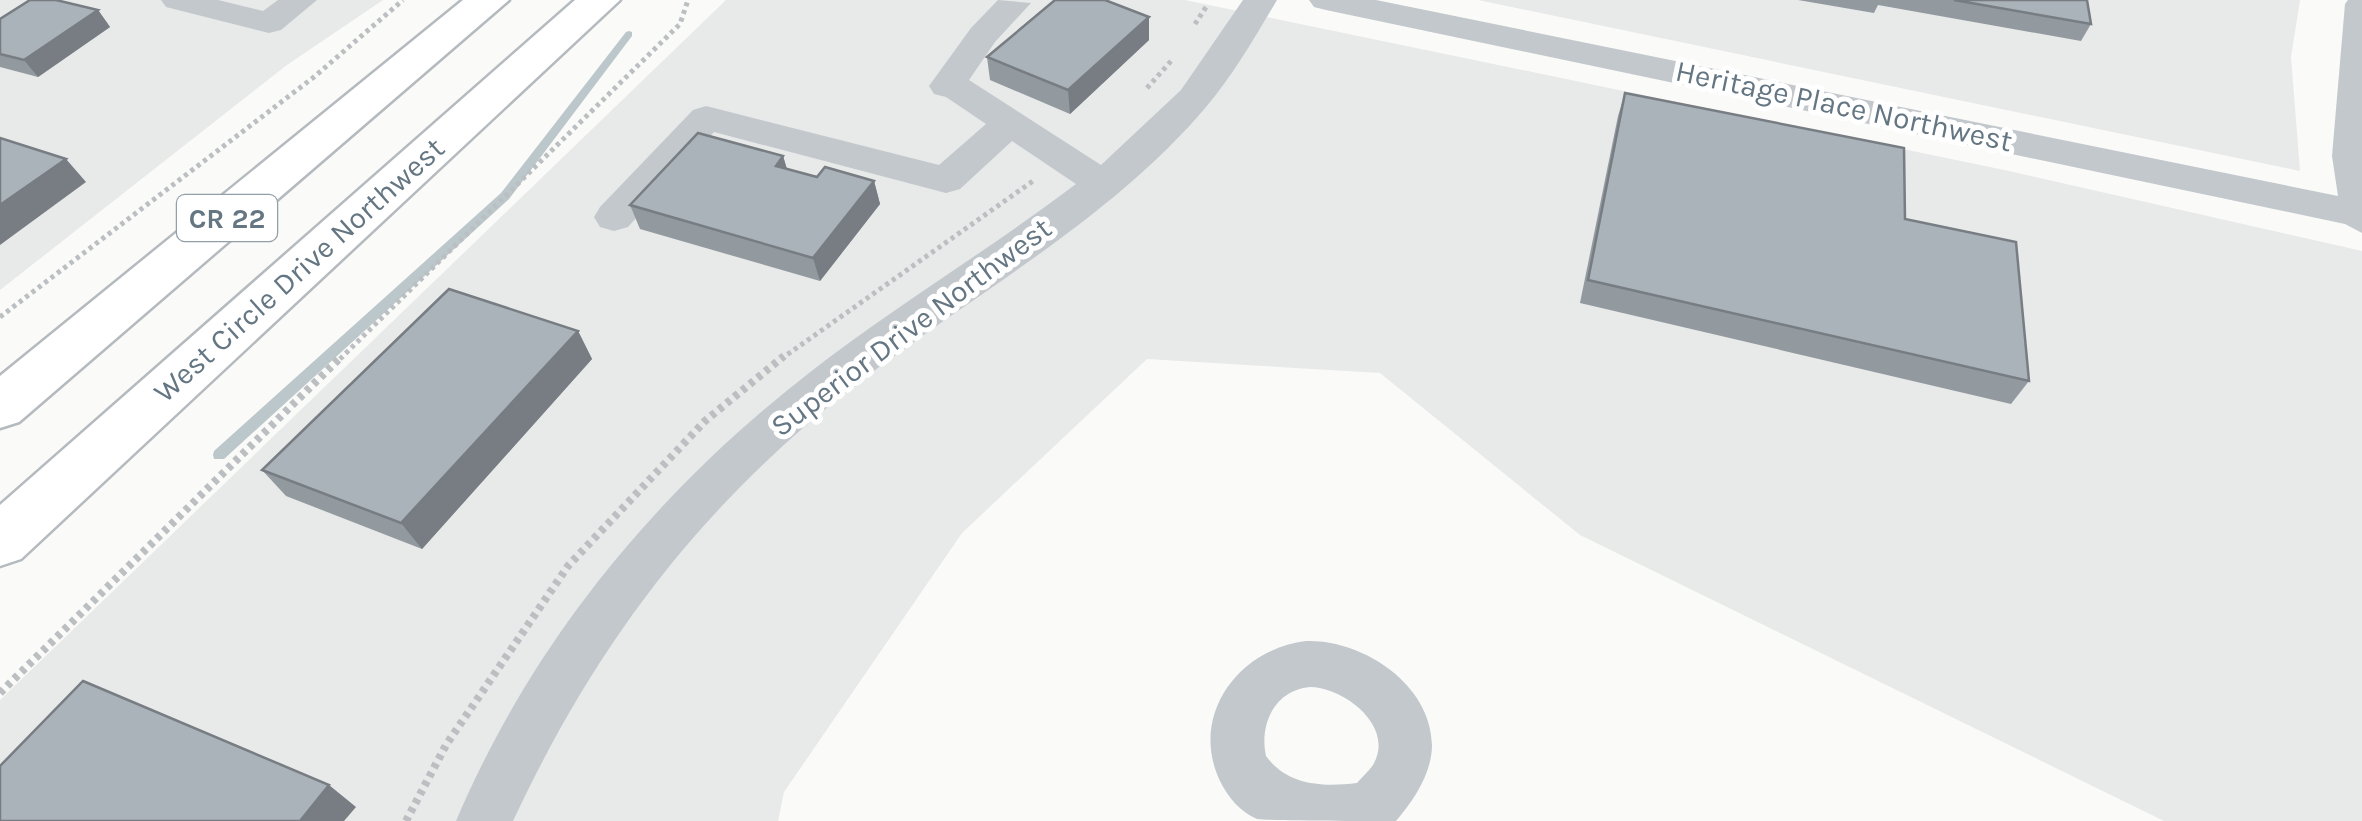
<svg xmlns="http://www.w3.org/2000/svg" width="2362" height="821" font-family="Karla,sans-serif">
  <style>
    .built { fill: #e8e9e9 }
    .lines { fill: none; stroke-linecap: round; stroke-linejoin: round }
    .stream { fill: #bbc7cb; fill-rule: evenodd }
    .major-casing { stroke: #b5babe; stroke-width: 5 }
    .path-far1 { stroke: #bbbfc2; stroke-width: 5; stroke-dasharray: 4 4; stroke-linecap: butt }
    .path { stroke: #bbbfc2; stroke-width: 8; stroke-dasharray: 5 5; stroke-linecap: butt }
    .minor { fill: #c3c8cc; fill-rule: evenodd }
    .major { fill: #fff; fill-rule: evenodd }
    .wall { fill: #929a9f }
    .shaded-wall { fill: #777d82 }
    .building { fill: #aab3b9; stroke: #777d82; stroke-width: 2.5 }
    .labels { text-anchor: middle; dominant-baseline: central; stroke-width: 10; stroke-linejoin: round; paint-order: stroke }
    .shield { fill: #fff; stroke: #939fa8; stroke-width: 2.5 }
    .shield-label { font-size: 28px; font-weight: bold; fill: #657683 }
    .street-label { font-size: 30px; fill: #657683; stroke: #fff }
  </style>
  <rect width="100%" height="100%" fill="#fafaf8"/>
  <!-- built -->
  <g class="built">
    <path d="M0 0H383L287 65 0 290Z"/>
    <path d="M726 0H1185L2009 171 2362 251V821H2164L1580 535 1380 373 1147 359 962 533 784 792 778 821H0V700Z"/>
    <path d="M1478 0H2300L2291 57 2300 171Z"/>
  </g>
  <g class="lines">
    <!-- stream -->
    <path class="stream" d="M629 31 632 32V36L509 199 224 459H214L213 455 214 451 501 193 626 32Z"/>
    <!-- major casing -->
    <g class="major-casing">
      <g id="major">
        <path d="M463 0H509L19 422 0 428V376Z"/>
        <path d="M575 0H620L21 559 0 566V505Z"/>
      </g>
    </g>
    <!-- path-far1 -->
    <g class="path-far1">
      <path d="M1195 24 1208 4"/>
      <path d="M1147 88 1172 60"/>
      <path d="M0 317 314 77 403 0"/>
      <path d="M340 359 680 24 688 0"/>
      <path d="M781 359 1033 181"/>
    </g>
    <!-- path -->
    <g class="path">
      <path d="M0 693 342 356"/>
      <path d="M406 821 446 745 568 566 705 421 784 356"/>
    </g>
    <!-- minor -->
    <g class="minor">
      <path d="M161 0H218L263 11 278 0H317L281 30 269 33 166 7Z"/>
      <path d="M998 0 1031 3 995 42 969 80 1101 165 1181 90 1243 0H1277C1255 37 1233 75 1206 107 1106 225 963 299 844 394 695 512 593 650 513 821H456C532 642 656 492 809 373 895 306 989 250 1076 184L1012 141 960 189 946 193 714 132 628 227 614 231 600 227 594 217 600 207 693 110 706 106 939 165 986 124 946 97 934 94 929 86 971 28Z"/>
      <path d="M1309 0H1376L2338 196 2332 156 2345 4 2348 0H2362V233L2345 224 1326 10 1314 7Z"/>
      <path d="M1306 641C1361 639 1431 683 1432 745 1432 773 1414 800 1396 821 1370 821 1276 821 1257 819 1240 812 1228 797 1220 781 1189 716 1238 649 1306 641ZM1310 687C1343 687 1396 726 1373 765 1369 771 1362 777 1357 783 1323 787 1288 786 1266 756 1259 724 1275 690 1310 687Z"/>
    </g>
    <!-- major -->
    <use href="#major" class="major"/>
  </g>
  <!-- wall -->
  <g class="wall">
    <path d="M1798 0H2087L2091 24 2081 41 1878 5 1874 13Z"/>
    <path d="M98 10 110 27 38 77 0 67V19Z"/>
    <path d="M1149 17V40L1070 114 990 80 987 57Z"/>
    <path d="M1625 93 1905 219 2029 381 2011 404 1580 303 1618 116Z"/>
    <path d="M783 156 787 169 817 177 874 181 880 204 820 281 640 229 630 205Z"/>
    <path d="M578 331 592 359 422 549 286 496 262 470Z"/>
  </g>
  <!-- shaded-wall -->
  <g class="shaded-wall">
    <path d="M98 10 110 27 38 77 24 60Z"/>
    <path d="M1149 17V40L1070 114 1068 90Z"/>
    <path d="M783 156 790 180 776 166Z"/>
    <path d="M66 159 86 182 0 245V205Z"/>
    <path d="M874 181 880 204 820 281 813 258Z"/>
    <path d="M578 331 592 359 422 549 401 523Z"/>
    <path d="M329 785 356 807 344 821H300Z"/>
  </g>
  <!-- building -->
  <g class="building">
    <path d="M30 0H56L98 10 24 60 0 54V19Z"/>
    <path d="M1055 0H1105L1149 17 1068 90 987 57Z"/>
    <path d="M1954 0H2087L2091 24Z"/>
    <path d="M1625 93 1904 148 1905 219 2016 242 2029 381 1588 280Z"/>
    <path d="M698 133 783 156 776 166 817 177 825 167 874 181 813 258 630 205Z"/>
    <path d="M0 138 66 159 0 205Z"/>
    <path d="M449 289 578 331 401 523 262 470Z"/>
    <path d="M83 681 329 785 300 821H0V766Z"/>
  </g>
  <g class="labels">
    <!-- shield labels -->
    <rect class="shield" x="177" y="195" width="100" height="46" rx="8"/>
    <g class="shield-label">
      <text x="227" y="218">CR 22</text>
    </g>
    <!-- street labels -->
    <g class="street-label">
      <text transform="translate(1844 106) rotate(12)">Heritage Place Northwest</text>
      <text transform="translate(299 270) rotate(-42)">West Circle Drive Northwest</text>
      <text transform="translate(911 327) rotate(-37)">Superior Drive Northwest</text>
    </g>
  </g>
</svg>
